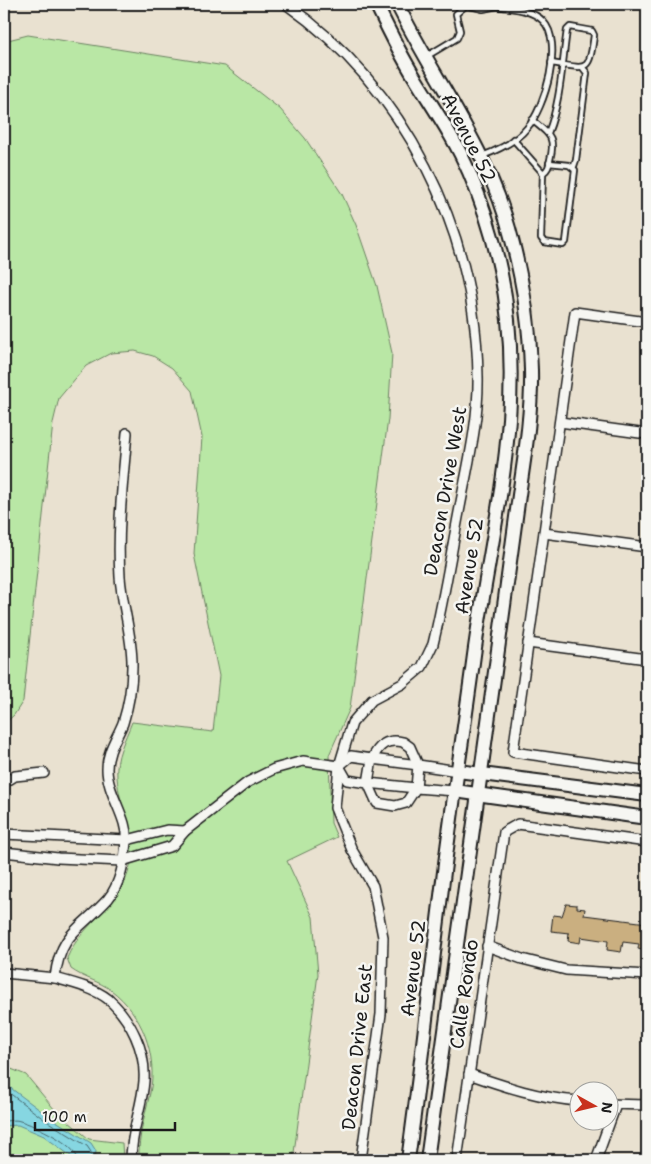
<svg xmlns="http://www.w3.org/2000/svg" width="651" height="1164" font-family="'Shantell Sans',sans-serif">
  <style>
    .green { fill: #b9e7a5; stroke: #6a8260 }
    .water { fill: #86d6e1; stroke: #5c8c92 }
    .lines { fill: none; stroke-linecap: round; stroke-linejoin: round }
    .shore { stroke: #46666b; stroke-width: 1 }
    .building { fill: #caaf80; stroke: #1c1c1c }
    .service-casing { stroke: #1c1c1c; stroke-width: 8 }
    .minor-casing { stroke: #1c1c1c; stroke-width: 12 }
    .secondary-casing { stroke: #1c1c1c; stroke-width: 16 }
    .service { stroke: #f6f6f2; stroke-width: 4.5 }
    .minor { stroke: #f6f6f2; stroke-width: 9 }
    .secondary { stroke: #f6f6f2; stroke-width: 12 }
    .labels { text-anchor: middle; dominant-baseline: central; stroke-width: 5; stroke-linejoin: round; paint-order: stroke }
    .street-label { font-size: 19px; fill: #1c1c1c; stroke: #f6f6f2 }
  </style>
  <rect width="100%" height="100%" fill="#e9e1d0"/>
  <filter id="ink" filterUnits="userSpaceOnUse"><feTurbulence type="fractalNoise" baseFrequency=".02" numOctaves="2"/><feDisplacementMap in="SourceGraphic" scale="10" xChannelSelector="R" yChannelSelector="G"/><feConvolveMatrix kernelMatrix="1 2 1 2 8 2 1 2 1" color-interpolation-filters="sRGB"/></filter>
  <g filter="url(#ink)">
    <!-- green -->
    <g class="green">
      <path d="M28 35 225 66 280 109 305 138 342 194 356 225 377 286 392 353 388 419 350 708 329 755 331 823 337 837 287 861 313 917 318 974 293 1160H139C138 1136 145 1115 150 1093 158 1055 142 1013 111 990 99 981 83 978 71 969L67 958C82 922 121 907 130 866 137 834 119 808 117 777 115 757 125 740 132 722L213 732 219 676 194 554 202 437 192 391 172 368 153 356 135 351 111 353 86 366 59 398 53 423 23 701 14 715 4 724V41Z"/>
      <path d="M4 1066 26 1075 55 1110 89 1139 122 1143 123 1160H4Z"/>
    </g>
    <!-- water -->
    <path class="water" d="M4 1083 48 1116 91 1143 96 1151 95 1160H76L44 1136 18 1125 4 1126Z"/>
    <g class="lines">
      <!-- shore -->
      <g class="shore">
        <path d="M4 1089 45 1120 87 1146 91 1152V1160"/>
        <path d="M4 1121C9 1121 15 1119 20 1121 35 1125 76 1144 78 1160"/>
      </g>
    </g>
    <!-- building -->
    <path class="building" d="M566 904 577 905V908L585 909 584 915 647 923V951L638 949 639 944 623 942 621 952 607 950 608 941 581 937 580 943 568 941 569 933 551 931 553 915 562 916Z"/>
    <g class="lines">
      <!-- service casing -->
      <g class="service-casing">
        <g id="service">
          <path d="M427 56 457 38 460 31 456 14 466 5 483 9 497 6"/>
          <path d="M548 133C561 101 562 64 567 30L570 27 592 31 594 35C589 75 587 68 551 63"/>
          <path d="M513 139 543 173C548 170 549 166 550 160 556 136 549 134 532 120"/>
          <path d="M482 156C498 150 516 142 527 128 545 108 564 42 543 21 531 9 513 9 497 6V4"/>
          <path d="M574 166 576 160 587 73 583 68"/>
          <path d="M543 173 541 238 544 242 563 245 566 242 575 170 569 165 549 163"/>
        </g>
      </g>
      <!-- minor casing -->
      <g class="minor-casing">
        <g id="minor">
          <path d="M286 4C405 88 476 230 478 376 479 420 468 464 460 507 451 553 444 599 433 644L422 667 402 684 372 700 352 723 339 766 335 808 352 850 373 886 383 937 381 1014 361 1160"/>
          <path d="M647 322 575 312 513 752 647 771"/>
          <path d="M560 422 647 434"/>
          <path d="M127 433C123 481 117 528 120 577 122 606 133 637 132 667 132 686 129 704 123 723 117 738 107 751 107 769 107 794 129 819 126 842 125 859 120 885 108 899 81 929 60 932 55 978 73 983 94 988 108 999 131 1019 146 1051 144 1081 142 1108 131 1130 131 1160"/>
          <path d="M544 533 647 547"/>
          <path d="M528 643 647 659"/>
          <path d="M372 759 418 765 416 788 368 783Z"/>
          <path d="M339 766 347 780 368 783 377 803 395 806 406 803 416 788 455 791"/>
          <path d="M4 783 15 776 44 773"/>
          <path d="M4 834 127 840 167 830 185 831"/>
          <path d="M4 852 58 858 122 861 172 846 185 831 248 782 274 769 303 761 339 766 351 756 372 759C379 745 387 738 403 742L410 747 418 765 458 771"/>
          <path d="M487 946 522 959 566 970 647 975"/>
          <path d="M4 973 55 978"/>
          <path d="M469 1074C506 1087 540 1098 578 1101"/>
          <path d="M608 1104 647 1105"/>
          <path d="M457 1160 504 832 518 824 647 842"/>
          <path d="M596 1160 616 1105"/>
        </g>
      </g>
      <!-- secondary casing -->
      <g class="secondary-casing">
        <g id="secondary">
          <path d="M376 4C388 29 400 54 415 78 434 109 455 139 469 172 482 202 493 236 500 269 529 403 492 523 474 655 464 730 452 805 443 880 431 974 421 1067 408 1160"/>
          <path d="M397 4C436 83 491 153 512 240 523 282 530 326 531 370 532 412 525 454 519 495 512 547 505 598 498 650 475 820 450 990 427 1160"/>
          <path d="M458 771 647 795"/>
          <path d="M455 791 647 818"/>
        </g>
      </g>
      <!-- service -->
      <use href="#service" class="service"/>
      <!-- minor -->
      <use href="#minor" class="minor"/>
      <!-- secondary -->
      <use href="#secondary" class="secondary"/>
    </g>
  </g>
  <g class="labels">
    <!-- street labels -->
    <g class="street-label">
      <text transform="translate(469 138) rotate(63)">Avenue 52</text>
      <text transform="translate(445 491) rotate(-80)">Deacon Drive West</text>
      <text transform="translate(469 566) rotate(-81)">Avenue 52</text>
      <text transform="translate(413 968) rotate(-83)">Avenue 52</text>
      <text transform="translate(464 994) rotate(-82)">Calle Rondo</text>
      <text transform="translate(357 1047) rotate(-84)">Deacon Drive East</text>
    </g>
  </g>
  <!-- margin -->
  <rect width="651" height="1164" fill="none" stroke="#f6f6f2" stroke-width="20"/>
  <rect x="10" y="10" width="631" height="1144" fill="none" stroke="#1c1c1c" stroke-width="2" filter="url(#ink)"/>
  <!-- north arrow -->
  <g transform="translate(594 1106) rotate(98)"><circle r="24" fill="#f6f6f2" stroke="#9f9f9c"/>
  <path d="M0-4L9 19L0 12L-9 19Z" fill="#c8321e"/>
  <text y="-8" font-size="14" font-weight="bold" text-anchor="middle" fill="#1c1c1c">N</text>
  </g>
  <!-- scale -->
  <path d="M35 1122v8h140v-8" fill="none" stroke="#1c1c1c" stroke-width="2.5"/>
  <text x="42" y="1122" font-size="15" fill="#1c1c1c" stroke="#f6f6f2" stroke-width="4" paint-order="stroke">100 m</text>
</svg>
